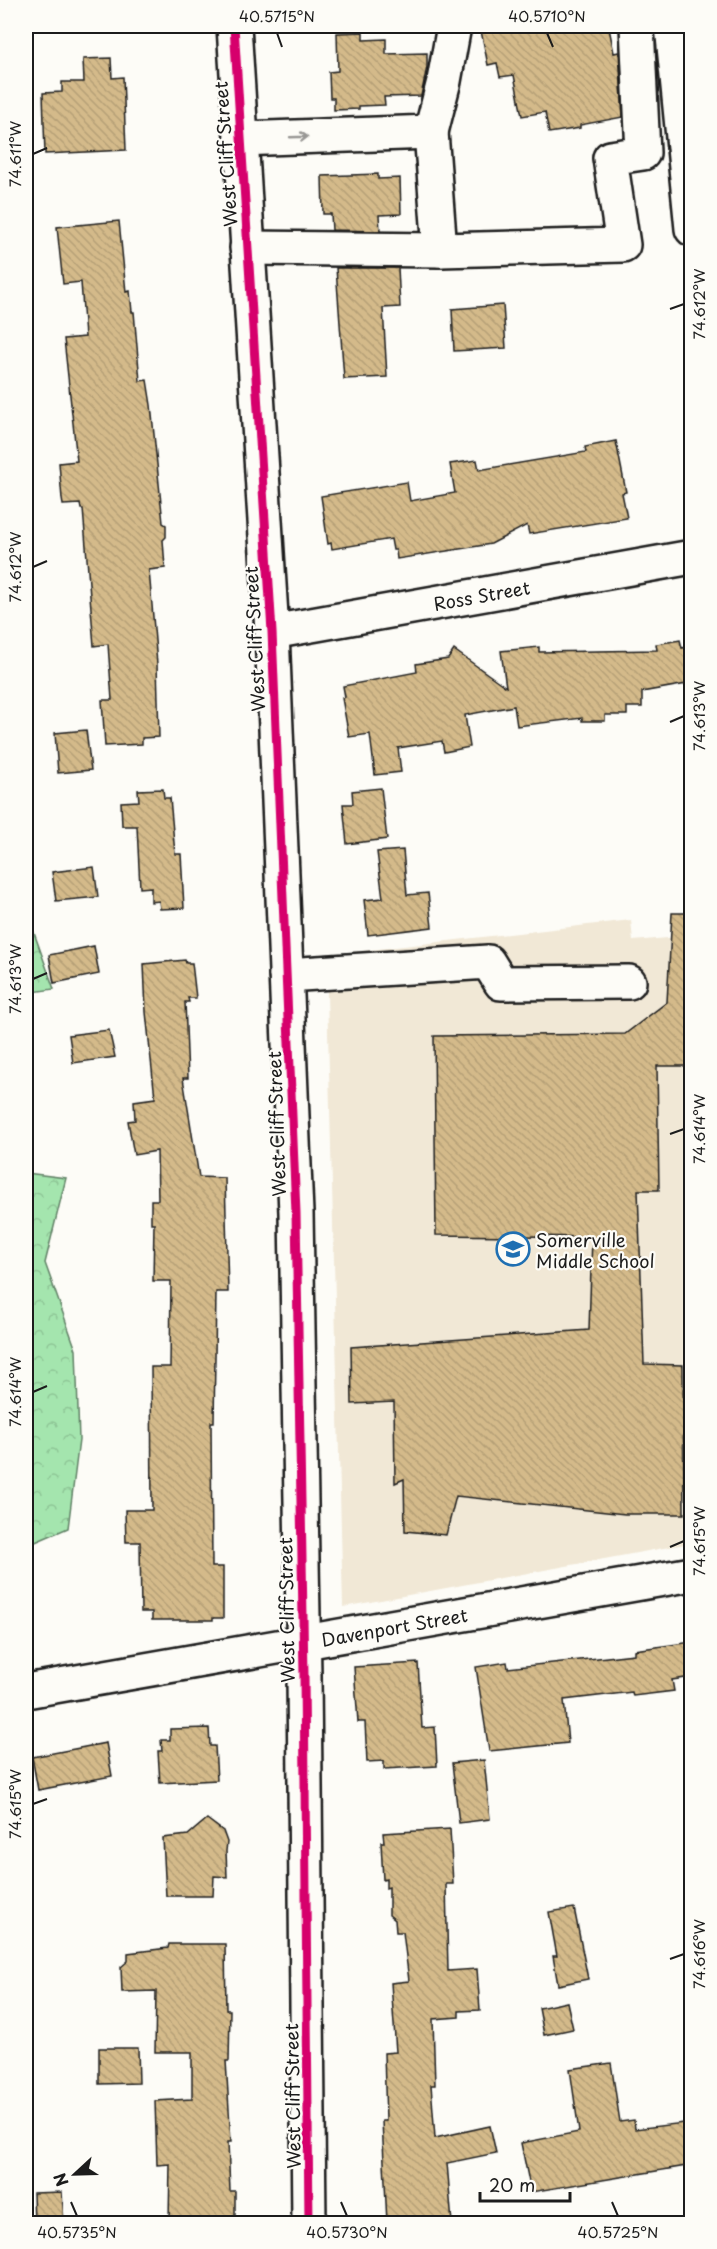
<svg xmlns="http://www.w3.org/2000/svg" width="717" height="2249" font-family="'Playpen Sans',sans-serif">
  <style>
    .built { fill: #f1e8d6 }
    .forest { fill: url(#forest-crowns); stroke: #608065; stroke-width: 1.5 }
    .building { fill: url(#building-back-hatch); stroke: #1c1c1c; stroke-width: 1.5 }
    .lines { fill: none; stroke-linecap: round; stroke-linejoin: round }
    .minor-casing { stroke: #1c1c1c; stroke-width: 38 }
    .minor { stroke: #fdfcf7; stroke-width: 33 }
    .cycleway-casing { stroke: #fdfcf7; stroke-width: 13 }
    .cycleway { stroke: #d6006c; stroke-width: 9 }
    .oneway { stroke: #989794 }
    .ticks { fill: none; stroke: #1c1c1c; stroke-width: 2 }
    .labels { text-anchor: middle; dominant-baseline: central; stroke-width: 4.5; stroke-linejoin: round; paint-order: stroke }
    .street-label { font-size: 18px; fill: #1c1c1c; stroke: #fdfcf7 }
    .poi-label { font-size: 18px; fill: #1c1c1c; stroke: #fdfcf7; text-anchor: start }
    .neatline { fill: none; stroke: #1c1c1c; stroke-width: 2 }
    .ticks-label { font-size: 15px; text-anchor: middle; fill: #1c1c1c }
  </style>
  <defs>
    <pattern id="forest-crowns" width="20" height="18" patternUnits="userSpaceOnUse" patternTransform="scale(1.5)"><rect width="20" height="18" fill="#a4e5ae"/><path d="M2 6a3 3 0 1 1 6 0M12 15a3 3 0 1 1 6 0" fill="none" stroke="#8dc495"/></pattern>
    <pattern id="building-back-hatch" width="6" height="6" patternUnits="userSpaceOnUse" patternTransform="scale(1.5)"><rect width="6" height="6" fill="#d4ba8a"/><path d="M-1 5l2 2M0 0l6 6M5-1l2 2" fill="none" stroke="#b59f76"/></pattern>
  </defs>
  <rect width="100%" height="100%" fill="#fdfcf7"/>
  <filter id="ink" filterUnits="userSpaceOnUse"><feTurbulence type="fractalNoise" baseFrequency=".0167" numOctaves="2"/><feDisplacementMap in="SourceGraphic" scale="12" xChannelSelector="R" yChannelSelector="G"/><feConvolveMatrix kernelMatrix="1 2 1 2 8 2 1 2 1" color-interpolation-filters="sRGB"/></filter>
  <g filter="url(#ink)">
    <!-- built -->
    <path class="built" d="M631 920 633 941 691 936V1543L343 1607 326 955Z"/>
    <!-- forest -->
    <g class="forest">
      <path d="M26 903 28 916 54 989 26 993Z"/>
      <path d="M26 1173 66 1178 45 1263 76 1350 79 1440 68 1528 26 1546Z"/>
    </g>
    <!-- building -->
    <g class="building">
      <path d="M480 26H604L605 29 609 28 614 53 619 52 623 117 580 125V128L549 133 545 112 522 116 514 75 500 77 497 63 488 65Z"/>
      <path d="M363 32V40L386 39V54L427 53V67L421 96 384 97 385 105 359 106V109L334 110V98H330L329 72 338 71 337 33Z"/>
      <path d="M111 58 112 78 123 77 126 150 45 154 43 93 62 92V82H84L83 59Z"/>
      <path d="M378 174V179L400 178 401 214 379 215 380 231 332 230 331 214H323L322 176Z"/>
      <path d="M119 221 126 292 130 291 132 312H134L140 381 147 380 151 405 163 523 166 525V537L163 540 165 568 149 570 157 664 159 737 142 738V744L105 746 102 700H112L108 644 94 646 83 509H81L80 504 63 505 62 499 59 463 77 461 64 339 85 337 81 282 63 284 57 227Z"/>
      <path d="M336 268H398L400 307 383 308 387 377 344 379Z"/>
      <path d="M503 305 506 348 454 351 452 309Z"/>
      <path d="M616 441 626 492 622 493 627 518 529 534 527 525 491 544 397 559 396 550H393L391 539 332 549 331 543 328 544 321 496 407 482 410 501 455 493 450 464 477 460 479 470 586 452 585 447Z"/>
      <path d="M680 640 682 648 692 646V683L642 692V707H627V715H605V721H582V718L517 726 514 706 465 715 470 747 444 752 442 741 398 748 401 772 375 775 370 734 349 737 342 698 345 697 343 686 417 672 416 664 448 659 454 650 506 687 501 651 539 647V652L657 650 656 644Z"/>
      <path d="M86 730 91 770 58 773 55 733Z"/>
      <path d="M381 788 387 839 347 844 343 804H353L352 791Z"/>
      <path d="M163 789 164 798H170L175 854H181L184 908 160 909 159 901 151 902V887L140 888 137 826H122L121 802 139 801 138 790Z"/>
      <path d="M403 850 407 895 428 893 432 927 368 935 364 900 383 898 377 852Z"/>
      <path d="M94 867 98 897 56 901 52 872Z"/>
      <path d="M672 913H692V1066H657L659 1190H638L644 1364 683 1365 684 1514H625L456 1496 446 1535 405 1531 404 1479 395 1483 394 1402 352 1404 351 1347 589 1330 592 1237 436 1235 434 1036 625 1034 667 1002Z"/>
      <path d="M94 946 99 974 54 983 49 955Z"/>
      <path d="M185 960 186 963H192L196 998H188L189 1002H185L188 1078H183L199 1177 225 1178 228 1292H216L214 1422H211L212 1567H223V1618H213V1620H152V1612H141L140 1542H126L125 1510H152L151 1367H170L171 1281H153L154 1223H151V1200H158L157 1151 134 1155 128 1121 135 1120 134 1101 155 1098 146 1012 144 964Z"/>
      <path d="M109 1030 115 1057 73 1063 69 1035Z"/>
      <path d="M692 1642V1677L672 1680 674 1691 633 1696 632 1692 564 1700 568 1743 489 1751 476 1667 507 1662 508 1668 634 1654V1650Z"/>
      <path d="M418 1663 422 1728 435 1727 437 1766 384 1769V1761L367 1762 365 1722H358L354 1667Z"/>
      <path d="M209 1728 210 1746H215L217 1780 160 1783 158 1751H162L161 1740H170V1729Z"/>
      <path d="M106 1743 112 1776 38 1790 32 1757Z"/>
      <path d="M484 1760 490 1819 459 1823 452 1763Z"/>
      <path d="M207 1819 223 1831 227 1842 226 1851 227 1877 214 1876 213 1896H166L163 1838 188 1835Z"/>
      <path d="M450 1829 453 1884H446L448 1971 477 1969 480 2010 459 2011V2017L433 2019 435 2085H431L435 2138 490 2126 496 2153 447 2163 452 2223H387L382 2121H386L384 2053 396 2052 391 1983 409 1981 403 1932H396L395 1920 389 1915V1887L386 1888V1879L383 1880 381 1842H384L383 1833Z"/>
      <path d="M574 1908 588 1979 558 1985 553 1956H557L549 1912Z"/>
      <path d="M169 1944H225L226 2010H230L229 2061H226L231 2142H228L230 2191H235V2223L169 2222 170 2164 157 2165 155 2101 192 2099V2052H155L156 1991 122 1992 121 1967 128 1961V1953L168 1948Z"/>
      <path d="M567 2002 573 2029 544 2035 539 2008Z"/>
      <path d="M99 2048H138L139 2083 99 2084Z"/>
      <path d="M611 2063 620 2122 634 2120 635 2129 692 2122V2165L531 2192 521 2143 579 2132 570 2069Z"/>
      <path d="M62 2192 64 2223H34L33 2193Z"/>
    </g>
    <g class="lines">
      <!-- minor casing -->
      <g class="minor-casing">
        <g id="minor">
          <path d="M234 26 272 632 296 1213 304 1675 309 2224"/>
          <path d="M672 26 692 229"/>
          <path d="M241 139 431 132 444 81 454 26"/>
          <path d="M247 248 440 250 431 132"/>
          <path d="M440 250 623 245 610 158 643 153 637 26"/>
          <path id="s1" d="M272 632 692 557"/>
          <path d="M286 975 488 962 501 983 629 982"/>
          <path id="s2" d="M26 1691 692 1574"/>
        </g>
      </g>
      <!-- minor -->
      <use href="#minor" class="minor"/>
      <!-- cycleway casing -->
      <g class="cycleway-casing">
        <path id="cycleway" d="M234 26 272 632 296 1213 304 1675 309 2224"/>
      </g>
      <!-- cycleway -->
      <use href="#cycleway" class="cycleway"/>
    </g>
    <!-- one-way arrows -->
    <defs><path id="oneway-shaft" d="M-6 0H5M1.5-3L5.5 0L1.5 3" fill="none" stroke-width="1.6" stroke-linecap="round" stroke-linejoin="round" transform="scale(1.5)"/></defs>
    <use class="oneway" href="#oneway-shaft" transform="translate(299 137) rotate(-2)"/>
  </g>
  <!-- ticks -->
  <path class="ticks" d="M277 33 282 47M547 33 553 47M33 154 47 148M670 309 684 304M33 567 47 561M670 722 684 716M33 979 47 973M670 1134 684 1129M33 1392 47 1386M670 1547 684 1541M33 1804 47 1799M670 1959 684 1954M71 2202 77 2216M341 2202 347 2216M612 2202 618 2216"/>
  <!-- icons -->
  <defs>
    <g id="school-ring" transform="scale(1.725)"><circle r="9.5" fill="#fdfcf7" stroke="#1f6fb2" stroke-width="1.5"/><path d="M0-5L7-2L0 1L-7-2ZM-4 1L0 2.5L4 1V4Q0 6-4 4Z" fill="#1f6fb2"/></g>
  </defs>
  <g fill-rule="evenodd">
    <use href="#school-ring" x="513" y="1249"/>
  </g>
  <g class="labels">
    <!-- street labels -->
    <g class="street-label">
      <text transform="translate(225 154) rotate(-94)">West Cliff Street</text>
      <text stroke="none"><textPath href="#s1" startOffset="213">Ross Street</textPath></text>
      <text transform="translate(254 639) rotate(-93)">West Cliff Street</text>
      <text transform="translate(276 1124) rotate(-92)">West Cliff Street</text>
      <text transform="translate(286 1610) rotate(-91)">West Cliff Street</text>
      <text stroke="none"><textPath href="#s2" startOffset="374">Davenport Street</textPath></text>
      <text transform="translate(292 2096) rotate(-91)">West Cliff Street</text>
    </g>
    <!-- poi labels -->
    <g class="poi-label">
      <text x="536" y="1239">Somerville<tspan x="536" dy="21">Middle School</tspan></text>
    </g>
  </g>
  <!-- margin -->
  <rect width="717" height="2249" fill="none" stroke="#fdfcf7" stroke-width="66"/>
  <!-- north arrow -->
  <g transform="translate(75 2174) rotate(248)" stroke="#fdfcf7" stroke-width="4.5" paint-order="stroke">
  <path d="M0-4.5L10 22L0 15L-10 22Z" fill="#1c1c1c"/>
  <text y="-9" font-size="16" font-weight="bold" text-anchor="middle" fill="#1c1c1c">N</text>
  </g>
  <!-- scale -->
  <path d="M480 2192v9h90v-9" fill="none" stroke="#1c1c1c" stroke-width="3"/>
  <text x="489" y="2192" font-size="18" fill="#1c1c1c" stroke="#fdfcf7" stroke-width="4.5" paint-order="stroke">20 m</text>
  <rect x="33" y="33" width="651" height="2183" class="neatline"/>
  <g class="ticks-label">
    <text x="277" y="22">40.5715°N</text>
    <text x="547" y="22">40.5710°N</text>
    <text transform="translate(16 154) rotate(-90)" y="5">74.611°W</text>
    <text transform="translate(700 304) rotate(-90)" y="5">74.612°W</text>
    <text transform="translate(16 567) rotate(-90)" y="5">74.612°W</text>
    <text transform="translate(700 716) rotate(-90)" y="5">74.613°W</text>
    <text transform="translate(16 979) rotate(-90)" y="5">74.613°W</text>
    <text transform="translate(700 1129) rotate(-90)" y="5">74.614°W</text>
    <text transform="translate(16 1392) rotate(-90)" y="5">74.614°W</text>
    <text transform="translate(700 1541) rotate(-90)" y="5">74.615°W</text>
    <text transform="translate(16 1804) rotate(-90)" y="5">74.615°W</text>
    <text transform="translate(700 1954) rotate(-90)" y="5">74.616°W</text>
    <text x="77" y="2238">40.5735°N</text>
    <text x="347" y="2238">40.5730°N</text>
    <text x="618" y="2238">40.5725°N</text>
  </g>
</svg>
